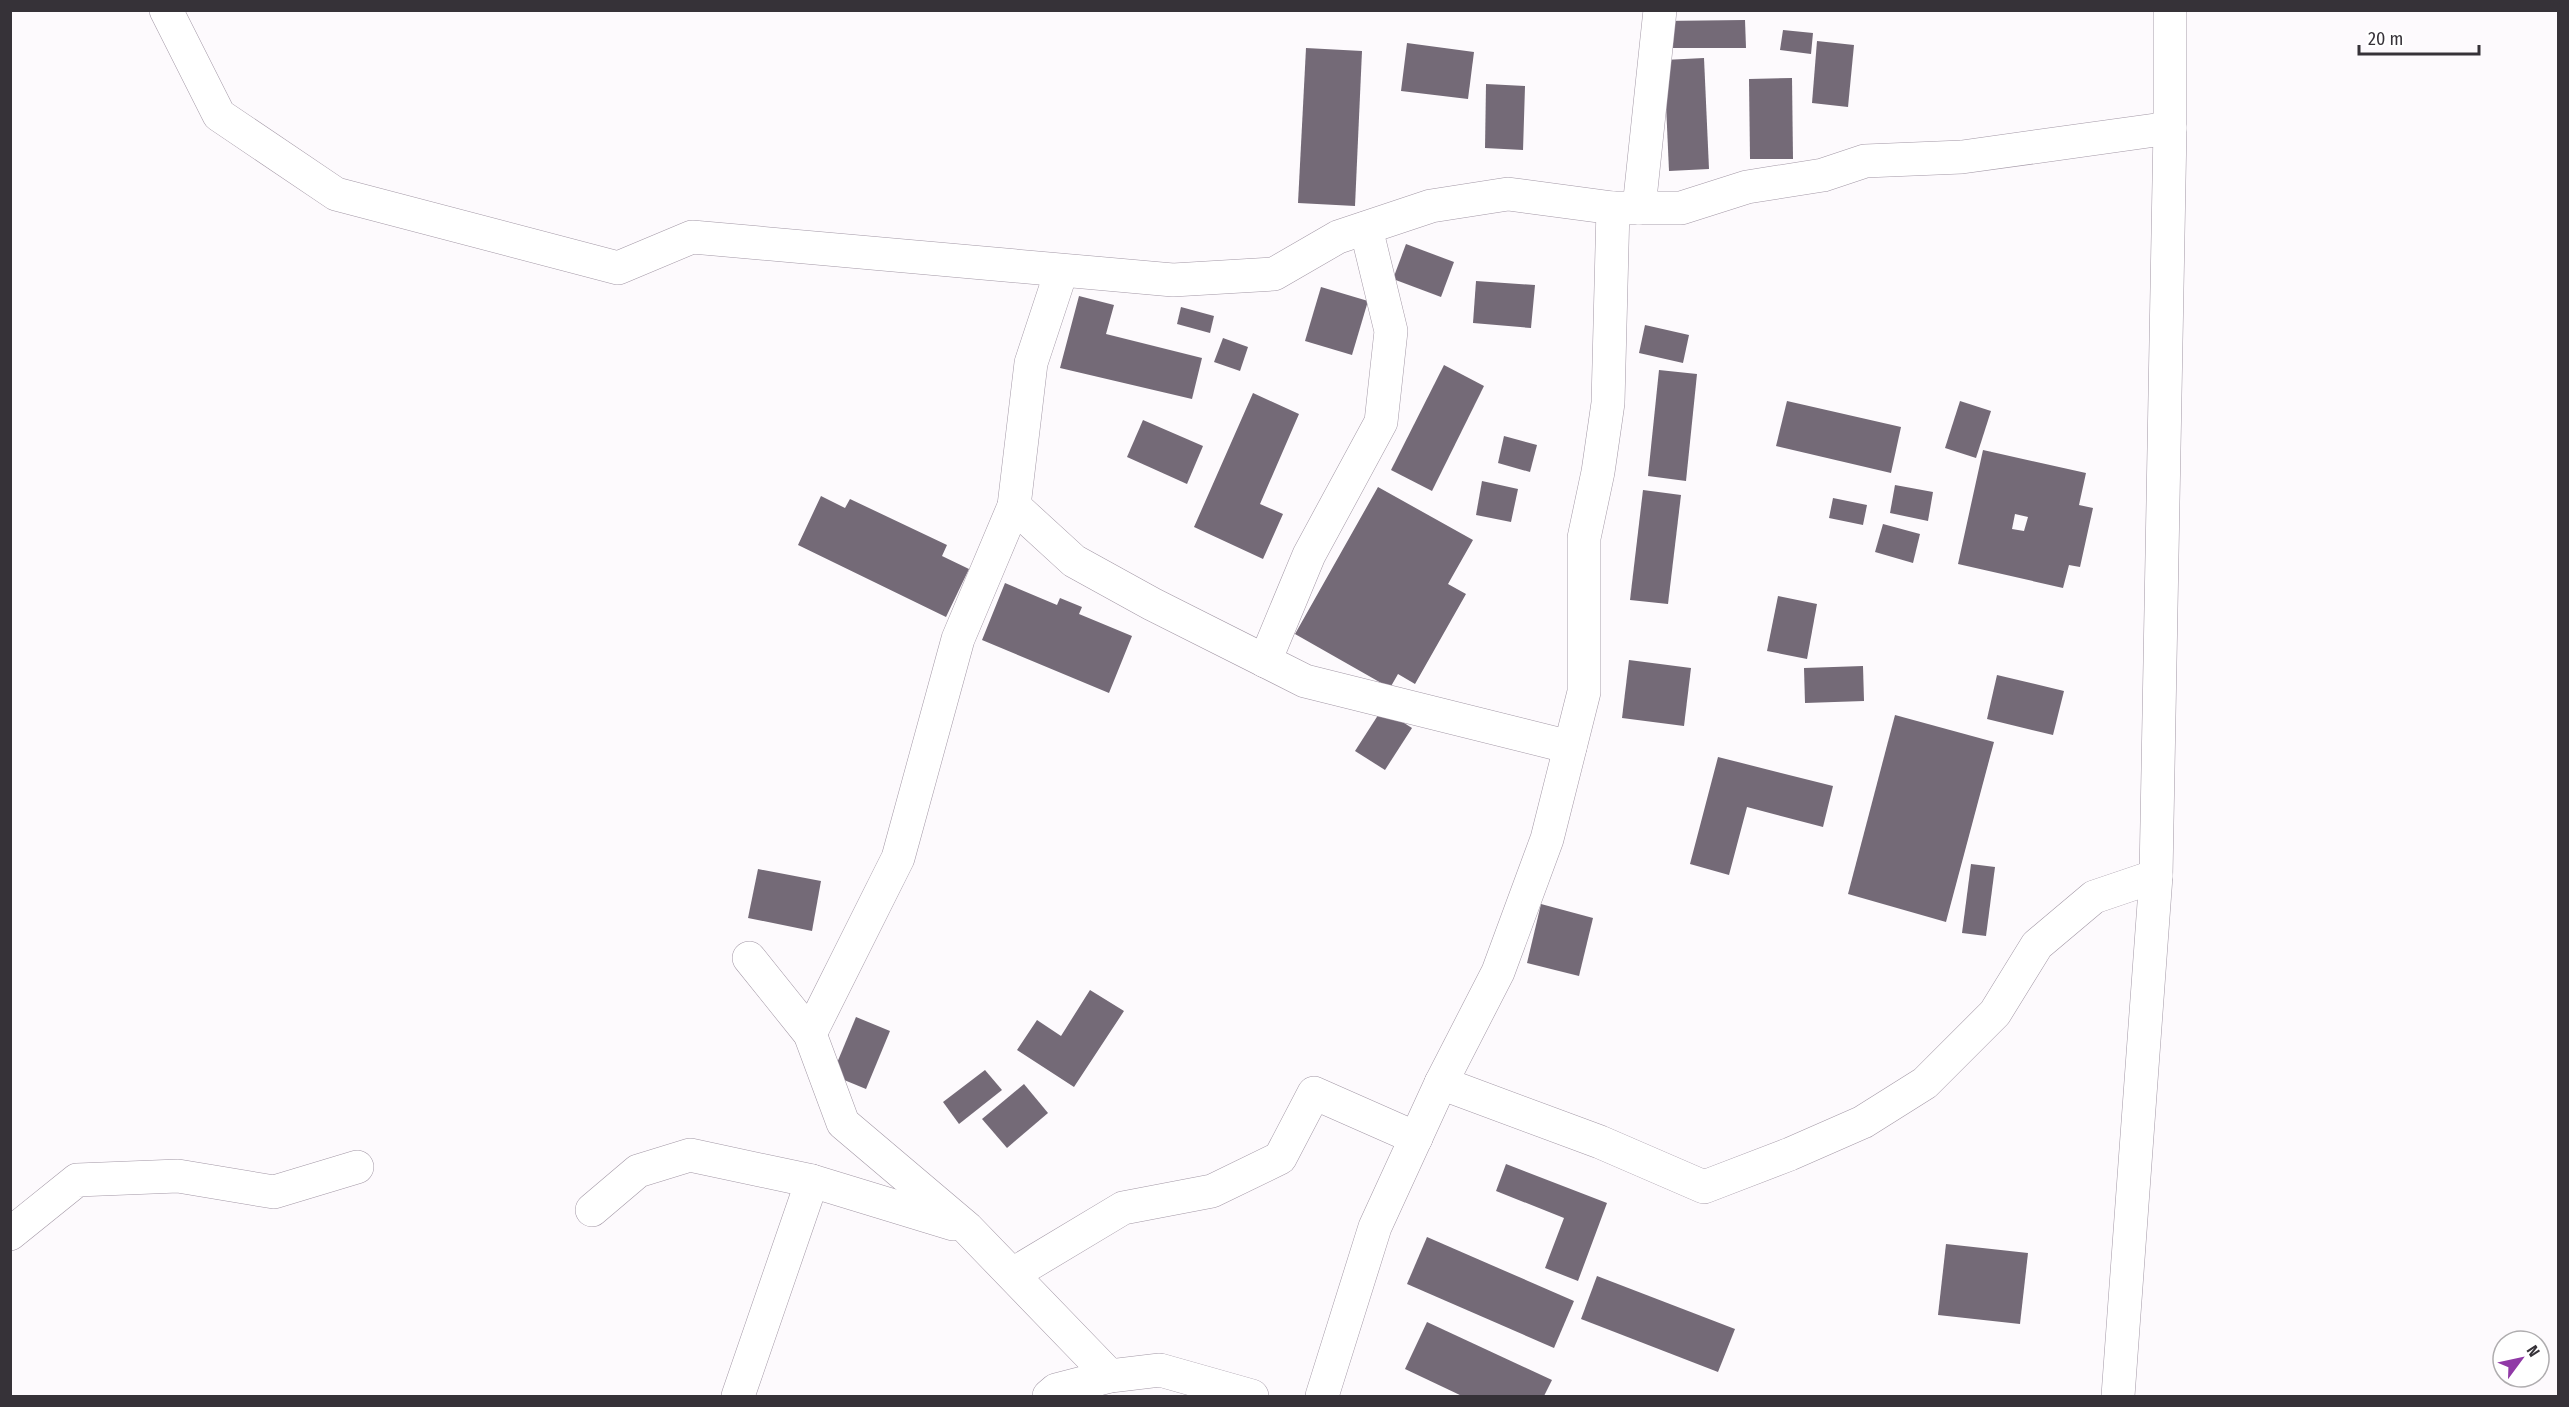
<svg xmlns="http://www.w3.org/2000/svg" width="2569" height="1407" font-family="'Fira Sans Condensed',sans-serif">
  <style>
    .building { fill: #746a77; fill-rule: evenodd }
    .lines { fill: none; stroke-linecap: round; stroke-linejoin: round }
    .minor-casing { stroke: #a398a6; stroke-width: 34 }
    .tertiary-casing { stroke: #a398a6; stroke-width: 34 }
    .minor { stroke: #fff; stroke-width: 33 }
    .tertiary { stroke: #fff; stroke-width: 33 }
  </style>
  <rect width="100%" height="100%" fill="#fdfafd"/>
  <!-- building -->
  <g class="building">
    <path d="M1745 20 1746 48H1660V21Z"/>
    <path d="M1783 30 1813 33 1811 54 1780 50Z"/>
    <path d="M1817 41 1854 45 1848 107 1812 103Z"/>
    <path d="M1407 43 1474 52 1468 99 1401 91Z"/>
    <path d="M1306 48 1362 51 1355 206 1298 203Z"/>
    <path d="M1704 58 1709 169 1669 171 1664 60Z"/>
    <path d="M1792 78 1793 159H1750L1749 79Z"/>
    <path d="M1486 84 1525 86 1523 150 1485 148Z"/>
    <path d="M1406 244 1454 262 1441 297 1393 279Z"/>
    <path d="M1476 281 1535 285 1531 328 1473 323Z"/>
    <path d="M1321 287 1368 301 1352 355 1305 341Z"/>
    <path d="M1079 296 1114 305 1106 334 1202 358 1192 399 1060 368Z"/>
    <path d="M1181 307 1214 316 1210 333 1177 324Z"/>
    <path d="M1645 325 1689 335 1683 363 1639 353Z"/>
    <path d="M1223 338 1248 347 1240 371 1214 362Z"/>
    <path d="M1444 365 1484 386 1432 491 1391 470Z"/>
    <path d="M1659 370 1697 374 1686 481 1648 476Z"/>
    <path d="M1253 393 1299 414 1260 504 1283 514 1263 559 1194 527Z"/>
    <path d="M1787 401 1901 427 1891 473 1776 446Z"/>
    <path d="M1960 401 1991 411 1976 458 1945 448Z"/>
    <path d="M1143 420 1203 446 1187 484 1127 457Z"/>
    <path d="M1504 436 1537 445 1530 472 1498 463Z"/>
    <path d="M1983 450 2086 473 2079 505 2093 508 2080 567 2069 565 2063 588 1958 564ZM2015 514 2028 517 2024 531 2012 529Z"/>
    <path d="M1482 481 1518 489 1511 522 1476 515Z"/>
    <path d="M1895 485 1933 492 1928 521 1890 513Z"/>
    <path d="M1378 487 1473 540 1448 584 1466 594 1415 684 1398 674 1390 688 1295 634Z"/>
    <path d="M1643 490 1681 495 1668 604 1630 600Z"/>
    <path d="M821 496 845 508 850 499 947 545 942 556 969 569 946 617 798 545Z"/>
    <path d="M1833 498 1867 505 1863 525 1829 518Z"/>
    <path d="M1883 524 1920 534 1913 563 1875 552Z"/>
    <path d="M1005 583 1057 605 1060 598 1082 607 1079 614 1132 636 1109 693 982 640Z"/>
    <path d="M1778 596 1817 604 1807 659 1767 651Z"/>
    <path d="M1629 660 1691 668 1684 726 1622 718Z"/>
    <path d="M1863 666 1864 701 1805 703 1804 668Z"/>
    <path d="M1997 675 2064 691 2053 735 1987 719Z"/>
    <path d="M1382 709 1412 728 1385 770 1355 751Z"/>
    <path d="M1895 715 1994 742 1946 922 1848 894Z"/>
    <path d="M1718 757 1833 786 1823 827 1747 807 1729 875 1690 864Z"/>
    <path d="M1971 864 1995 867 1986 936 1962 933Z"/>
    <path d="M758 869 821 881 812 931 748 918Z"/>
    <path d="M1541 904 1593 918 1579 976 1527 963Z"/>
    <path d="M1090 990 1124 1011 1074 1087 1017 1050 1037 1020 1061 1036Z"/>
    <path d="M856 1017 890 1031 866 1089 832 1075Z"/>
    <path d="M985 1070 1002 1090 959 1124 943 1102Z"/>
    <path d="M1024 1084 1048 1113 1007 1148 982 1119Z"/>
    <path d="M1506 1164 1607 1203 1578 1281 1545 1268 1564 1218 1496 1191Z"/>
    <path d="M1427 1237 1574 1301 1554 1348 1407 1284Z"/>
    <path d="M1946 1244 2028 1253 2020 1324 1938 1315Z"/>
    <path d="M1597 1276 1735 1329 1718 1372 1581 1319Z"/>
    <path d="M1427 1322 1552 1380 1544 1396H1462L1405 1369Z"/>
  </g>
  <g class="lines">
    <!-- minor casing -->
    <g class="minor-casing">
      <g id="minor">
        <path d="M166 10 219 115 336 194 618 268 692 237 1173 280 1274 274 1338 237 1431 206 1508 194 1613 208H1681L1747 187 1823 175 1865 161 1962 157 2170 128"/>
        <path d="M1639 208 1660 10"/>
        <path d="M1014 506 1074 561 1152 604 1305 681 1570 747"/>
        <path d="M1265 661 1309 555 1381 422 1391 331 1366 228"/>
        <path d="M749 958 810 1034 843 1123 967 1228 1110 1376"/>
        <path d="M810 1034 898 858 958 639 1014 506 1031 363 1061 272"/>
        <path d="M1441 1083 1600 1142 1704 1187 1790 1154 1863 1122 1925 1083 1995 1013 2037 945 2094 897 2156 876"/>
        <path d="M592 1210 638 1171 690 1155 812 1181 953 1224"/>
        <path d="M10 1234 77 1180 178 1176 274 1192 357 1167"/>
        <path d="M1013 1274 1123 1208 1212 1191 1280 1158 1314 1093 1416 1138"/>
        <path d="M738 1396 812 1181"/>
        <path d="M1049 1396 1056 1390 1110 1376 1160 1370 1252 1396"/>
        <path d="M1322 1396 1375 1227 1441 1083 1498 972 1547 839 1584 692V538L1598 472 1608 403 1613 208"/>
      </g>
    </g>
    <!-- tertiary casing -->
    <g class="tertiary-casing">
      <path id="tertiary" d="M2118 1396 2156 876 2170 128V10"/>
    </g>
    <!-- minor -->
    <use href="#minor" class="minor"/>
    <!-- tertiary -->
    <use href="#tertiary" class="tertiary"/>
  </g>
  <!-- border -->
  <rect width="2569" height="1407" fill="none" stroke="#363238" stroke-width="24"/>
  <!-- north arrow -->
  <g transform="translate(2521 1359) rotate(57)"><circle r="28" fill="#ffffff" stroke="#afadaf" stroke-width="1.5"/>
  <path d="M0-4.5L10 22L0 15L-10 22Z" fill="#9039a6"/>
  <text y="-9" font-size="16" font-weight="bold" text-anchor="middle" fill="#363238">N</text>
  </g>
  <!-- scale -->
  <path d="M2359 45v9h120v-9" fill="none" stroke="#363238" stroke-width="3"/>
  <text x="2368" y="45" font-size="18" fill="#363238" stroke="#ffffff" stroke-width="4.5" paint-order="stroke">20 m</text>
</svg>
